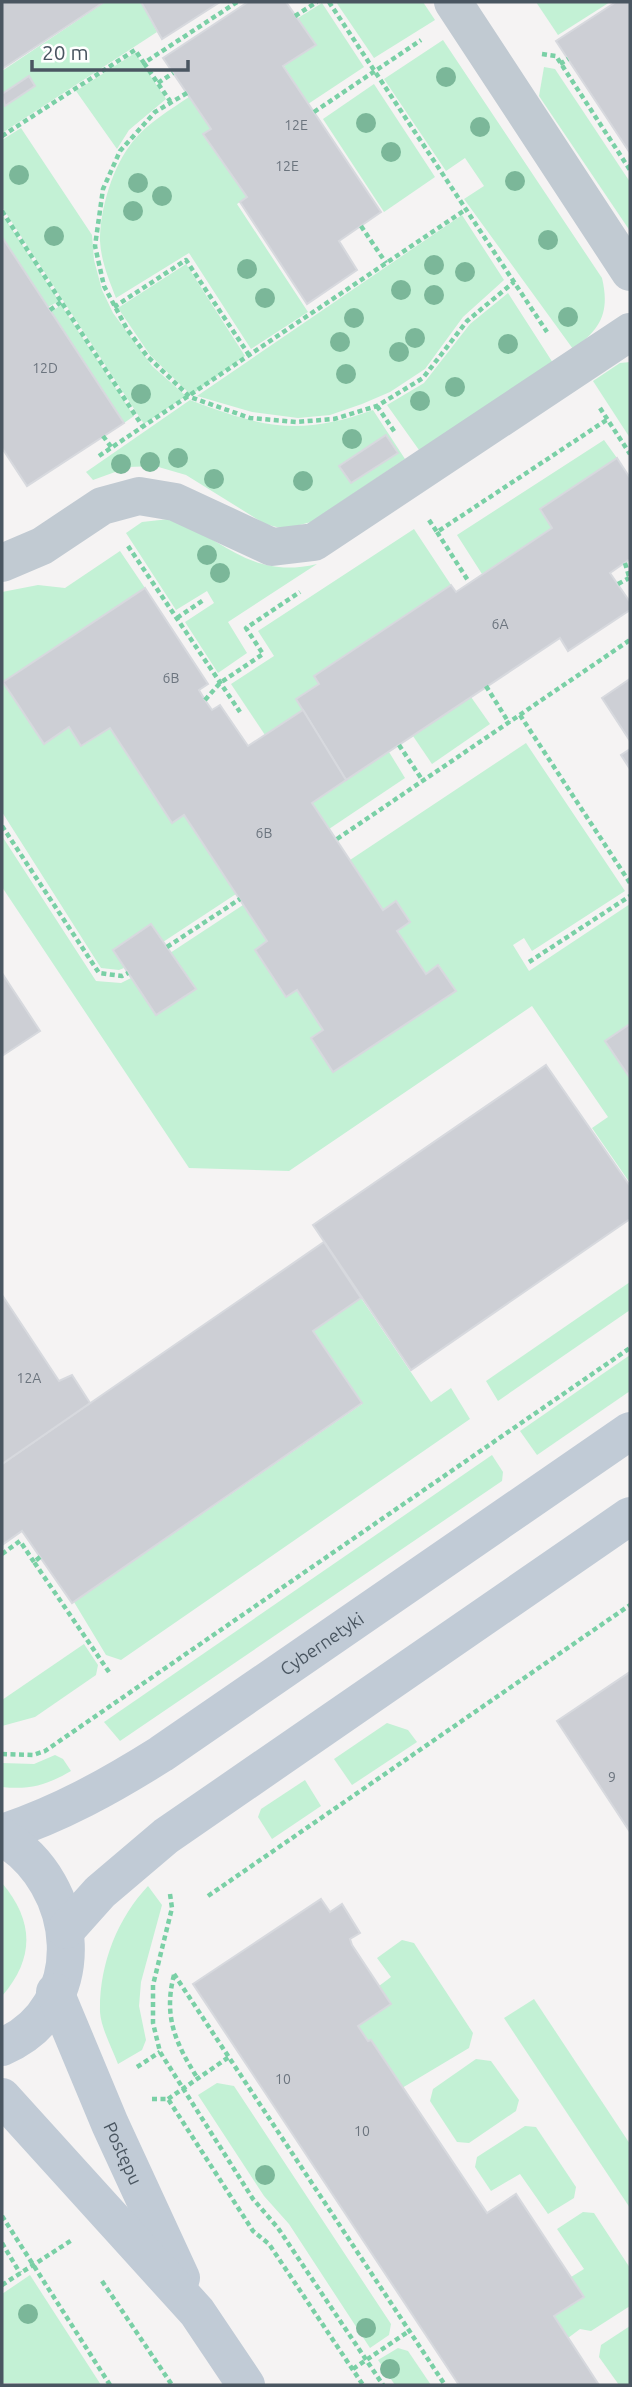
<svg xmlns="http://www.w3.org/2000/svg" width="632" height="2387" font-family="Ubuntu,sans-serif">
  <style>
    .green { fill: #c3f1d5 }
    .building { fill: #cdcfd5; stroke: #d7d9de; stroke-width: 2 }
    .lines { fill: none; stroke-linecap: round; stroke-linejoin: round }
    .path { stroke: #7ad0a6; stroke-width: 4.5; stroke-dasharray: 5 3.5; stroke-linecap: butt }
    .street { stroke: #c1cad2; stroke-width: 38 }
    .secondary { stroke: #c1cbd6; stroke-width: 38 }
    .tree { fill: #7bb799 }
    .labels { text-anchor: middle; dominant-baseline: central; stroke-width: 5; stroke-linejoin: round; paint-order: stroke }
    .number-label { font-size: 14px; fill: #6b747e }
    .street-label { font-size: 18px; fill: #4a5661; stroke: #fff }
  </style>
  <rect width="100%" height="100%" fill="#f5f3f3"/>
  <!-- green -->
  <g class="green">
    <path d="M105 2H141L157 32 2 133V71Z"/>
    <path d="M336 2H423L435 20 374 58Z"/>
    <path d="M536 2H610L558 35Z"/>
    <path d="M322 3 364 67 308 104 284 66 315 45 298 18Z"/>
    <path d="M443 40 602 278C610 312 601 329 573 349L464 199 484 186 465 158 446 171 384 79Z"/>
    <path d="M135 53 166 99 129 130 117 149 76 91Z"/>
    <path d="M544 67 555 69 630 182V231L539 96Z"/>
    <path d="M374 84 435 177 384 212 323 119Z"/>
    <path d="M189 97 211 129 203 135 247 197 237 204 308 312 251 349 189 253 116 298C109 280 101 261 100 241 100 208 113 165 134 140 149 122 170 110 189 97Z"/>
    <path d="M21 128 92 235 94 260 102 290 113 313 152 366 186 396 144 424 2 207V140Z"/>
    <path d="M2 214 59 301 48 307 2 237Z"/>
    <path d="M462 215 504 280 463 317 425 369 390 392 362 404 330 415 298 418 252 412 197 396Z"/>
    <path d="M186 264 245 356 191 395 150 355 118 308Z"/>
    <path d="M508 293 553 363 419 450 387 405 424 383 470 324Z"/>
    <path d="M61 305 134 416 124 423 51 312Z"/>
    <path d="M630 362V438L593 381 620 363Z"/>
    <path d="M190 400C261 427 299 437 373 410L405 459 311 522 284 529 265 524 186 475 155 466 129 467 93 480 86 472Z"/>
    <path d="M604 440 617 458 540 509 552 528 482 574 457 535Z"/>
    <path d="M169 519C227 539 250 580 317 564L228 622 247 653 218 673 185 622 214 603 207 591 176 610 126 533 142 522Z"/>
    <path d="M414 529 451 585 314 676 319 684 296 699 303 710 265 735 231 684 274 656 258 631Z"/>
    <path d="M120 551 145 588 3 682 44 744 69 727 82 746 110 728 184 815 236 894 163 942 150 924 113 950 124 968 119 970 101 968 2 812V592L38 585 65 588Z"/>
    <path d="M471 697 490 724 432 764 413 736Z"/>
    <path d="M526 743 625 891 532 951 524 938 513 945 529 971 630 904V1024L606 1041 630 1078V1183L592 1128 608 1117 532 1006 289 1171 189 1168 2 887V836L96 981 121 983 131 978 156 1015 196 989 170 953 243 905 267 941 255 950 286 997 297 990 323 1030 311 1038 333 1072 455 991 439 965 426 974 397 931 410 921 396 901 383 910 350 860Z"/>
    <path d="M389 752 405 778 329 829 312 803Z"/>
    <path d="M630 1282V1310L498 1401 486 1381Z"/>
    <path d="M361 1298 431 1402 451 1388 470 1419 121 1660 106 1655 74 1602 362 1404 313 1331Z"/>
    <path d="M630 1355V1391L537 1455 520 1431Z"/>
    <path d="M492 1455 503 1472 502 1481 120 1741 104 1722Z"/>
    <path d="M84 1644 98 1665 96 1675 35 1717 2 1726V1700Z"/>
    <path d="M387 1723 408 1730 417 1742 352 1785 334 1759Z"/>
    <path d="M55 1755 63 1759 71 1771C47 1785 30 1790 2 1787V1763L34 1764Z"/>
    <path d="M305 1780 321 1806 272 1839 258 1817 261 1809Z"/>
    <path d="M2 1883C34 1921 35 1958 2 1996Z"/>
    <path d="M148 1886 162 1905 141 1982 139 2006 146 2040 142 2050 118 2064C112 2048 101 2028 100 2012 99 1965 117 1919 148 1886Z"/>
    <path d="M402 1940 414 1943 473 2033 469 2048 402 2088 358 2026 379 1986 391 1977 377 1958Z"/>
    <path d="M534 1999 630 2144V2208L504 2018Z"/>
    <path d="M476 2059 491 2061 519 2100 516 2111 469 2143 457 2142 430 2101 433 2089Z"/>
    <path d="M217 2083 234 2086 391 2324 389 2335 370 2348 289 2224 264 2196 198 2095Z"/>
    <path d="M525 2126 536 2127 576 2187 574 2198 548 2214 520 2174 491 2191 475 2167 477 2157Z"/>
    <path d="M583 2212 594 2213 630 2268V2306L591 2331 580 2329 568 2338 554 2316 584 2296 571 2277 584 2269 557 2229Z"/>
    <path d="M30 2275 101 2385 2 2383V2294Z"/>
    <path d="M630 2326V2385H619L599 2357 601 2345Z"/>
    <path d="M398 2348 408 2351 431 2385H395L378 2360Z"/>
  </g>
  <!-- building -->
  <g class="building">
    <path d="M2 2H104L2 69Z"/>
    <path d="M141 2H220L162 39Z"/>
    <path d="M248 2H286L316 45 283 66 381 212 339 241 357 270 307 304 240 202 247 197 203 134 211 129 163 58Z"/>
    <path d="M616 2H630V153L556 41Z"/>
    <path d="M29 76 35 86 5 106 2 94Z"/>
    <path d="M2 237 124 423 27 486 2 448Z"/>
    <path d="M386 435 398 453 351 483 339 466Z"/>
    <path d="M617 458 630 478V559L610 573 630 602V610L568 651 560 638 346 780 296 699 319 684 314 676 451 585 456 592 552 528 540 509Z"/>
    <path d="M145 588 208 684 199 690 205 700 212 710 220 705 248 746 303 710 346 780 312 803 383 910 396 901 410 922 397 931 426 974 438 965 456 991 333 1072 311 1038 323 1030 297 990 286 997 255 950 267 941 184 815 172 823 110 728 81 746 69 727 44 744 3 682Z"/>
    <path d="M630 679V741L602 698Z"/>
    <path d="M630 749V769L621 755Z"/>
    <path d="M151 924 196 989 156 1015 113 950Z"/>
    <path d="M2 973 40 1031 2 1056Z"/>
    <path d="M630 1024V1078L605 1041Z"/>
    <path d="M546 1065 630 1186V1219L411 1370 313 1225Z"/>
    <path d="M324 1242 361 1298 313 1331 362 1403 72 1603 22 1531 2 1545V1464Z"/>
    <path d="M2 1295 59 1381 72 1375 90 1403 2 1464Z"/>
    <path d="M630 1672V1832L557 1721Z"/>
    <path d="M321 1899 330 1912 342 1904 360 1933 350 1939 352 1945 391 2004 358 2026 368 2041 371 2040 487 2213 516 2194 584 2297 554 2316 599 2385H459L193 1984Z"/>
  </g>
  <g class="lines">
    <!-- path -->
    <g class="path">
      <path d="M329 2 547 332"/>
      <path d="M295 16 317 2"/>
      <path d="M542 54 556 56 630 170"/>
      <path d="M144 63 170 101"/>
      <path d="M560 64 568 59"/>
      <path d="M158 83 173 73"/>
      <path d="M187 93 155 112 120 151 103 189 95 246 104 286 127 329 147 356 190 397 250 418 296 422 334 419 377 406 423 378 467 321 514 282"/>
      <path d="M314 112 421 40"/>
      <path d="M2 136 135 50 144 63 237 2"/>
      <path d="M2 211 143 427"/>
      <path d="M361 226 386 263"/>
      <path d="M114 307 186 260 249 355"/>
      <path d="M50 310 61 302"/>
      <path d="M377 406 396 434"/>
      <path d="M600 408 630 454"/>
      <path d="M103 436 112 448"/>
      <path d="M99 456 465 210"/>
      <path d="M429 520 437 532 608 419"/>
      <path d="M437 532 469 582"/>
      <path d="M128 546 240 712"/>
      <path d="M625 563 630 580"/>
      <path d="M618 584 629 578"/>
      <path d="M177 618 205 599"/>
      <path d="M486 686 509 723"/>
      <path d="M205 700 220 683 263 654 246 628 300 592"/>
      <path d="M520 715 630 883"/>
      <path d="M399 745 423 781"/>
      <path d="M2 826 99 973 122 976 128 973"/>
      <path d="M337 839 630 640"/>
      <path d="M167 947 240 899"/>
      <path d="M529 962 630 896"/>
      <path d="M2 1554 20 1541 34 1562"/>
      <path d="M40 1557 34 1562 111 1675"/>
      <path d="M2 1754 33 1755 45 1751 630 1348"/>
      <path d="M170 1894 172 1908 153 1985V2023L160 2052 253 2199 278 2228 383 2385"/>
      <path d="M208 1896 630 1605"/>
      <path d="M174 1974 445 2385"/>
      <path d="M174 1975C163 2017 176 2044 198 2079"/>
      <path d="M137 2067 160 2052"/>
      <path d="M152 2099H168L253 2231 269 2244 363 2385"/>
      <path d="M168 2099 229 2057"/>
      <path d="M2 2216 110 2385"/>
      <path d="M2 2243 20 2273"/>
      <path d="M102 2281 172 2385"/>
      <path d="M2 2285 72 2240"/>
      <path d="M353 2369 409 2331"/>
    </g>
    <!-- street -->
    <g class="street">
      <path d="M453 2 630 272"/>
      <path d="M2 563 42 546 102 506 139 496 175 502 272 547 314 542 630 332"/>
    </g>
    <!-- secondary -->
    <g class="secondary">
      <path id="s1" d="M2 1833C60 1814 110 1786 161 1754L630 1431"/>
      <path d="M2 1837C81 1883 93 2008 2 2047"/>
      <path d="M66 1930 100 1892 166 1836 630 1516"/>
      <path id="s2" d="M55 1992 110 2124 181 2278"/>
      <path d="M2 2097 197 2312 246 2385"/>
    </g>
  </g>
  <!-- trees -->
  <g class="tree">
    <circle cx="446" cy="77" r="10"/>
    <circle cx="366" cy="123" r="10"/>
    <circle cx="480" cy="127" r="10"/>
    <circle cx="391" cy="152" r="10"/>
    <circle cx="19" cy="175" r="10"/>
    <circle cx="515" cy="181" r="10"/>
    <circle cx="138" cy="183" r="10"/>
    <circle cx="162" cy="196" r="10"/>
    <circle cx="133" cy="211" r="10"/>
    <circle cx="54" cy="236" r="10"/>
    <circle cx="548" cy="240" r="10"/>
    <circle cx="434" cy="265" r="10"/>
    <circle cx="247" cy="269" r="10"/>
    <circle cx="465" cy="272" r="10"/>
    <circle cx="401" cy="290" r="10"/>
    <circle cx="434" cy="295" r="10"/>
    <circle cx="265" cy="298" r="10"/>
    <circle cx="568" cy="317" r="10"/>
    <circle cx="354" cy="318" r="10"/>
    <circle cx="415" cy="338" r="10"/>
    <circle cx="340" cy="342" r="10"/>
    <circle cx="508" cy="344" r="10"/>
    <circle cx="399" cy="352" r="10"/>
    <circle cx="346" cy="374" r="10"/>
    <circle cx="455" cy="387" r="10"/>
    <circle cx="141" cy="394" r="10"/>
    <circle cx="420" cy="401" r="10"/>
    <circle cx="352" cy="439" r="10"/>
    <circle cx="178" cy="458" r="10"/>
    <circle cx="150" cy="462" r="10"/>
    <circle cx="121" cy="464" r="10"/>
    <circle cx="214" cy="479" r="10"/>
    <circle cx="303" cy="481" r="10"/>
    <circle cx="207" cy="555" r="10"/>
    <circle cx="220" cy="573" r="10"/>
    <circle cx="265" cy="2175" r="10"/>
    <circle cx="28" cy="2314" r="10"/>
    <circle cx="366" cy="2328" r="10"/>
    <circle cx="390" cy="2369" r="10"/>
  </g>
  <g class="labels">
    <!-- number labels -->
    <g class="number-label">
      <text x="296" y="125">12E</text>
      <text x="287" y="166">12E</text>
      <text x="45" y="368">12D</text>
      <text x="500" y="624">6A</text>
      <text x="171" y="678">6B</text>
      <text x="264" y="833">6B</text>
      <text x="29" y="1378">12A</text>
      <text x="612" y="1777">9</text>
      <text x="283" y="2079">10</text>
      <text x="362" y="2131">10</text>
    </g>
    <!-- street labels -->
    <g class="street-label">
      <text stroke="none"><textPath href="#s1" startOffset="373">Cybernetyki</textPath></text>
      <text stroke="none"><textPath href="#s2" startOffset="175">Postępu</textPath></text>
    </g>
  </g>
  <!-- border -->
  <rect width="632" height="2387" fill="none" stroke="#4a5661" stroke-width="7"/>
  <!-- scale -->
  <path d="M32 60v10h156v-10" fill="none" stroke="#4a5661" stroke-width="3.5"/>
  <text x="42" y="60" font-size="21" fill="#4a5661" stroke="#ffffff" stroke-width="5" paint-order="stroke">20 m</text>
</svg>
